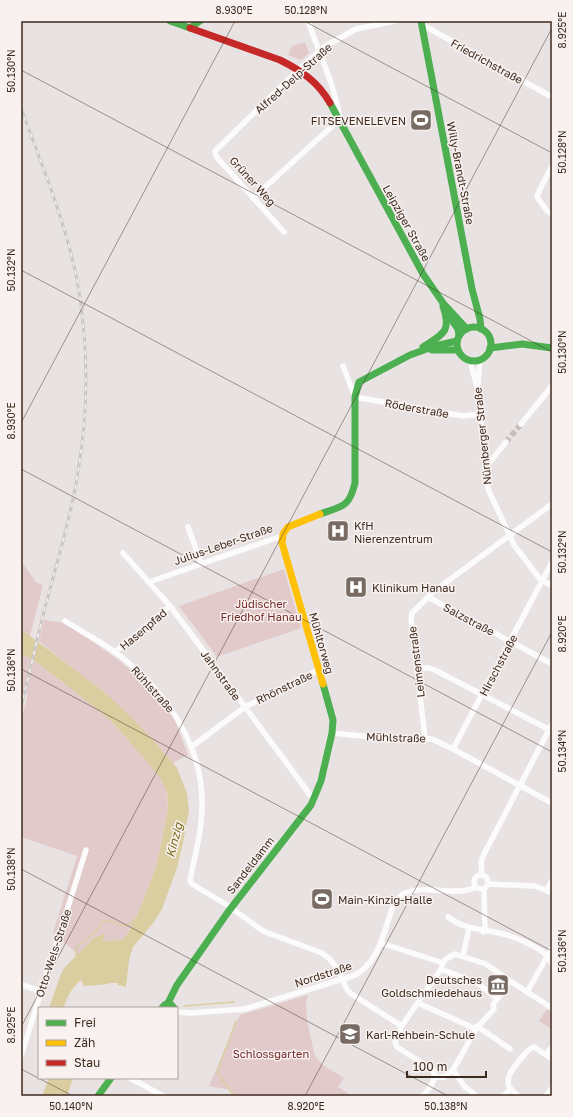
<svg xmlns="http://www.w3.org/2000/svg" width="573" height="1117" font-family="'Golos Text',sans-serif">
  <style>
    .green { fill: #e2cacb }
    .water { fill: #dacea0 }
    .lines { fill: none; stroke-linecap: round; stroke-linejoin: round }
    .stream { stroke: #dacea0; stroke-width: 1.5 }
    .street-tunnel { stroke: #c6bebb; stroke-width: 5.5; stroke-dasharray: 5.5 3; stroke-linecap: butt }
    .street { stroke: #fcfbfb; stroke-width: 5.5 }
    .fast { stroke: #4caf50; stroke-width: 7 }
    .slow { stroke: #ffc107; stroke-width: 7 }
    .jam { stroke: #c62828; stroke-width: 7 }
    .rail-casing { stroke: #cac7c6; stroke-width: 3 }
    .rail { stroke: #f8f1ef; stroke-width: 1.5; stroke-dasharray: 4.5; stroke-linecap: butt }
    .ticks { fill: none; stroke: #3c2a1f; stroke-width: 1; stroke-opacity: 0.45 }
    .labels { text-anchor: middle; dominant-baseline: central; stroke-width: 3; stroke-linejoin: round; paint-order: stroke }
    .street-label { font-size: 11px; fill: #3c2a1f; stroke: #f8f1ef }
    .poi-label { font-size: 11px; fill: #3c2a1f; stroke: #f8f1ef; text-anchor: start }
    .park-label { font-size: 11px; fill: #742b28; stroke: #f8f1ef }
    .water-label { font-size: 12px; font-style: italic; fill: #7a6917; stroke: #f8f1ef }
    .neatline { fill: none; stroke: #3c2a1f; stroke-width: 1.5 }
    .ticks-label { font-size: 10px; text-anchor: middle; fill: #3c2a1f }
  </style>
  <rect width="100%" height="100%" fill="#e8e3e2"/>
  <!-- green -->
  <g class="green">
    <path d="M305 42 309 53 301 60 288 55 292 46Z"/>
    <path d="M21 561 36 582 43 585 30 636 21 629Z"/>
    <path d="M284 569 301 628 217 657 179 606Z"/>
    <path d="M44 620 66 623 117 659 142 679 162 701 174 718 188 755 173 763 154 741 103 691 72 668 39 641Z"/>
    <path d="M21 654 34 660 93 706 112 722 152 766 166 787 168 810 156 867 139 911 127 935 122 940 102 941V939L94 938 78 954 53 933 77 856 21 837V719L28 694 21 692Z"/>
    <path d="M308 995 306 1001 307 1020 314 1053 318 1060 324 1066 344 1078 338 1087 353 1096H231V1090L209 1086 240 1015Z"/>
    <path d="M547 1009 552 1013V1025L550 1028 539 1021Z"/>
  </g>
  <!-- water -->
  <g class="water">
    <path d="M21 629 103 691 128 714 154 741 177 768 187 793 189 811 182 847 177 868 162 909 154 922 133 947 129 960 126 987 118 985V983H109V984L84 986 81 980C73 987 66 997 64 1008H49L61 974 65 967 94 938 104 934V939H102V941L122 940 127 935 139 911 156 867 168 810 167 792 162 781 151 766 112 722 93 706 34 660 21 654Z"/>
    <path d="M49 1078H73L67 1096H42Z"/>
  </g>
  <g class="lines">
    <!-- stream -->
    <g class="stream">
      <path d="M78 954 76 955V947L95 933 103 921C118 918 122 935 135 919"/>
      <path d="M184 1006 234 1002"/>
      <path d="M234 1094 237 1096"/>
      <path d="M234 1096 217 1072 236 1021"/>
    </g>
    <!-- street-tunnel -->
    <path class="street-tunnel" d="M506 442 521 424"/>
    <!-- street -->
    <g class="street">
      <path d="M421 24 552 97"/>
      <path d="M552 166 540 189 537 197 547 211 552 214"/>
      <path d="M253 198 340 119C335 86 319 53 308 21"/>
      <path d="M284 232 221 162 216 156 215 151 299 69 324 47 356 29 395 21"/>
      <path d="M470 360 477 387 488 489 514 545 540 579 552 586"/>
      <path d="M343 366 355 397 463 416 480 414"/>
      <path d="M478 384 480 359"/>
      <path d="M521 424 552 386"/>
      <path d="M485 468 506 442"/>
      <path d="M188 527 201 563"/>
      <path d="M123 553 170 606 188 630 314 800"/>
      <path d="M149 582 282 536"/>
      <path d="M428 597 552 664"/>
      <path d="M65 621C84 633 106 644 123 658 168 695 203 746 202 805 202 831 195 855 190 880L192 884 227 905 263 931 322 953C331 959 337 967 341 976 344 983 345 988 350 993L400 1025 401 1031 395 1042 397 1047 433 1070C438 1080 429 1088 423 1096"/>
      <path d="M115 652 170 606"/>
      <path d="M417 668H429L435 670 552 731"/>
      <path d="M332 733 372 737 432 739 453 749 552 803"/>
      <path d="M425 738 411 619 412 613 433 592 552 504"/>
      <path d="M191 747 245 707 318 670"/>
      <path d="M453 749 552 562"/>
      <circle cx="481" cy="882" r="7"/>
      <path d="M482 875 481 863 483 856 552 724"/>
      <path d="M488 884 535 886 552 893"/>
      <path d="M547 890 552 880"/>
      <path d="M448 917C466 931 489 929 510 936 519 939 537 947 544 953 547 956 549 960 552 963"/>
      <path d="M483 932 485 930 484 889"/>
      <path d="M381 943 443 963"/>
      <path d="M463 956 469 928"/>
      <path d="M443 963 446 959 455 954 486 964 510 981"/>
      <path d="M441 969 479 984 497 999"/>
      <path d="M21 985 41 991"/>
      <path d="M527 992 552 948"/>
      <path d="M418 1003 476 1029"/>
      <path d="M177 1012 191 1013 245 1009 353 976C374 967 382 941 388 921 391 911 394 900 403 894 417 886 444 892 461 891 466 891 471 889 476 887"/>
      <path d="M477 1026 510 1049"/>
      <path d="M401 1027 441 969 443 963"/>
      <path d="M546 1054 552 1047"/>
      <path d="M21 1056 86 850"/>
      <path d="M453 1070 465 1087 472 1092 475 1096"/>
      <path d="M434 1077H444L453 1070 476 1029 494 1009 493 1005 510 981 552 1008"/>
      <path d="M130 1078 163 1096"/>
      <path d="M503 1096 510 1090"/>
      <path d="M518 1096 509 1087C508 1083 508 1078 510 1074 513 1068 528 1048 534 1047L552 1059"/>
      <path d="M546 1096 552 1088"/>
    </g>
    <!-- fast -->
    <g class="fast">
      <path d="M170 21 190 28 200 21"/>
      <path d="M421 21 472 289 480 319 481 329"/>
      <path d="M330 103 423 274 443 303 467 329"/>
      <path d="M449 316 458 329 459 336"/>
      <circle cx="474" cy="344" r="17"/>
      <path d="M423 347C443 334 452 332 443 306"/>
      <path d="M490 348 522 344 552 348"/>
      <path d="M432 350H458"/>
      <path d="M320 514C342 506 349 508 355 483V397L359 382 410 355 435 346 457 341"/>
      <path d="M168 1003 177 985 228 912 311 805 321 781 332 733 333 720 323 684"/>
      <path d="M162 1008C166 1002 170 1002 174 1008"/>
      <path d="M98 1096 111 1078"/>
    </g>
    <!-- slow -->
    <path class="slow" d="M320 514 288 527 283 534 282 543 323 684"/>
    <!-- jam -->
    <path class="jam" d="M190 28 280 60C302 71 318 82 330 103"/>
    <!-- rail casing -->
    <g class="rail-casing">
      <path id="rail" d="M21 108C41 163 64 218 76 275 89 342 89 411 77 478 70 521 57 562 46 604 37 638 30 673 21 706"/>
    </g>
    <!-- rail -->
    <use href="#rail" class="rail"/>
  </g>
  <!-- ticks -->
  <path class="ticks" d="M304 21 552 153M21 70 552 352M21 270 552 552M21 423 235 21M21 469 552 752M21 669 552 951M21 869 448 1096M21 1027 552 28M21 1069 73 1096M305 1096 552 632"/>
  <!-- icons -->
  <defs>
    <g id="stadium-square" transform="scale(1.15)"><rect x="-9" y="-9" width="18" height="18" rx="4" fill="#786b63" stroke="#f8f1ef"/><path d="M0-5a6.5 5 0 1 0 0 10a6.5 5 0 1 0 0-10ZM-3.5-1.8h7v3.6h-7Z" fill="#fff"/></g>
    <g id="hospital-square" transform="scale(1.15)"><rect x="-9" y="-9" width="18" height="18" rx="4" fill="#786b63" stroke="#f8f1ef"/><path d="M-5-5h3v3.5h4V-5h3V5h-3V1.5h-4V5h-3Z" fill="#fff"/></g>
    <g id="museum-square" transform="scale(1.15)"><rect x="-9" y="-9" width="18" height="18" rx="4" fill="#786b63" stroke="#f8f1ef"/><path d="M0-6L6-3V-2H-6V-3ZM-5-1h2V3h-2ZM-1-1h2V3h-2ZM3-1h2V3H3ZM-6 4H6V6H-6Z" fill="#fff"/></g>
    <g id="school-square" transform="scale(1.15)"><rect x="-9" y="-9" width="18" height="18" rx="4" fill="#786b63" stroke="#f8f1ef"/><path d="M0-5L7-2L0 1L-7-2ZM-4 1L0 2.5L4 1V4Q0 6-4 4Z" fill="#fff"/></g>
  </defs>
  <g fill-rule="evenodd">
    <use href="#stadium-square" x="421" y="120"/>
    <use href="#hospital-square" x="338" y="531"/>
    <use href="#hospital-square" x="356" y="587"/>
    <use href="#stadium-square" x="322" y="899"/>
    <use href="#museum-square" x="498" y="985"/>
    <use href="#school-square" x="350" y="1034"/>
  </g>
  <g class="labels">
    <!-- street labels -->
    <g class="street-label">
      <text transform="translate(487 61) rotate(29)">Friedrichstraße</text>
      <text transform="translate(293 78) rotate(-42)">Alfred-Delp-Straße</text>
      <text transform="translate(461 173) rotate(79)">Willy-Brandt-Straße</text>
      <text transform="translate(253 181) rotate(48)">Grüner Weg</text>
      <text transform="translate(407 223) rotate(61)">Leipziger Straße</text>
      <text transform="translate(417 408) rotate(10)">Röderstraße</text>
      <text transform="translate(482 436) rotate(-96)">Nürnberger Straße</text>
      <text transform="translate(223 544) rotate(-19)">Julius-Leber-Straße</text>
      <text transform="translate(469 619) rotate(28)">Salzstraße</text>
      <text transform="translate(143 629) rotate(-40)">Hasenpfad</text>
      <text transform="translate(322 643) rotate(74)">Mühltorweg</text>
      <text transform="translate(416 662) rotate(-97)">Leimenstraße</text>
      <text transform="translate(498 665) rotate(-62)">Hirschstraße</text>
      <text transform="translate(221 675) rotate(54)">Jahnstraße</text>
      <text transform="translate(284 687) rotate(-26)">Rhönstraße</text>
      <text transform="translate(153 689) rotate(48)">Rühlstraße</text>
      <text transform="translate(396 737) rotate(2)">Mühlstraße</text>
      <text transform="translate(250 865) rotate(-52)">Sandeldamm</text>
      <text transform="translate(53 953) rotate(-72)">Otto-Wels-Straße</text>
      <text transform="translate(323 974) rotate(-18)">Nordstraße</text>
    </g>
    <!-- poi labels -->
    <g class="poi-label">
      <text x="406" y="120" text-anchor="end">FITSEVENELEVEN</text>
      <text x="354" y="525">KfH<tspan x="354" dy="13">Nierenzentrum</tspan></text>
      <text x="372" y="587">Klinikum Hanau</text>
      <text x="338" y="899">Main-Kinzig-Halle</text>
      <text x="482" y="979" text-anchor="end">Deutsches<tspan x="482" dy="13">Goldschmiedehaus</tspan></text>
      <text x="366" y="1034">Karl-Rehbein-Schule</text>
    </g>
    <!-- park labels -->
    <g class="park-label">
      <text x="261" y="603">Jüdischer<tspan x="261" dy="13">Friedhof Hanau</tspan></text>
      <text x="271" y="1053">Schlossgarten</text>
    </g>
    <!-- water labels -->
    <g class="water-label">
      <text transform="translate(174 840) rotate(-76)">Kinzig</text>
    </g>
  </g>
  <!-- border -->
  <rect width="573" height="1117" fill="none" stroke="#f8f1ef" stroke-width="44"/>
  <!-- legend -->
  <rect x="38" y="1007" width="140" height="72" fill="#f8f1ef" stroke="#ada19c"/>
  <rect x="46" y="1020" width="20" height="6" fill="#4caf50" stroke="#ada19c"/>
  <text x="74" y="1027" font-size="12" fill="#3c2a1f">Frei</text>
  <rect x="46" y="1040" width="20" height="6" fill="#ffc107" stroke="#ada19c"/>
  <text x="74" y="1047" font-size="12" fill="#3c2a1f">Zäh</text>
  <rect x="46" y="1060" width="20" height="6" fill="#c62828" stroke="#ada19c"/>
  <text x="74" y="1067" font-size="12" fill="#3c2a1f">Stau</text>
  <!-- scale -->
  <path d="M407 1071v6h79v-6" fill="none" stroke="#3c2a1f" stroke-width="2"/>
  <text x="413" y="1071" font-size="12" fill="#3c2a1f" stroke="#f8f1ef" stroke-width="3" paint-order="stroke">100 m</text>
  <rect x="22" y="22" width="529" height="1073" class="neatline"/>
  <g class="ticks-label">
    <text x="234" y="14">8.930°E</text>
    <text x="306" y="14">50.128°N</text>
    <text transform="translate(562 30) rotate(-90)" y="4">8.925°E</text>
    <text transform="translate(11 71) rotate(-90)" y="4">50.130°N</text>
    <text transform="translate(562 152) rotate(-90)" y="4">50.128°N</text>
    <text transform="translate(11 270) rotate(-90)" y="4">50.132°N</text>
    <text transform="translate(562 352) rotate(-90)" y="4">50.130°N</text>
    <text transform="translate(11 421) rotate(-90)" y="4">8.930°E</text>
    <text transform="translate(562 552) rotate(-90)" y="4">50.132°N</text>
    <text transform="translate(562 634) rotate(-90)" y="4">8.920°E</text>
    <text transform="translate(11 670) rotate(-90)" y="4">50.136°N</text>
    <text transform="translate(562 751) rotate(-90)" y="4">50.134°N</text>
    <text transform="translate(11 869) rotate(-90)" y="4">50.138°N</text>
    <text transform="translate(562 951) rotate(-90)" y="4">50.136°N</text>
    <text transform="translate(11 1025) rotate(-90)" y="4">8.925°E</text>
    <text x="71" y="1110">50.140°N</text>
    <text x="306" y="1110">8.920°E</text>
    <text x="446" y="1110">50.138°N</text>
  </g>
</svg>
